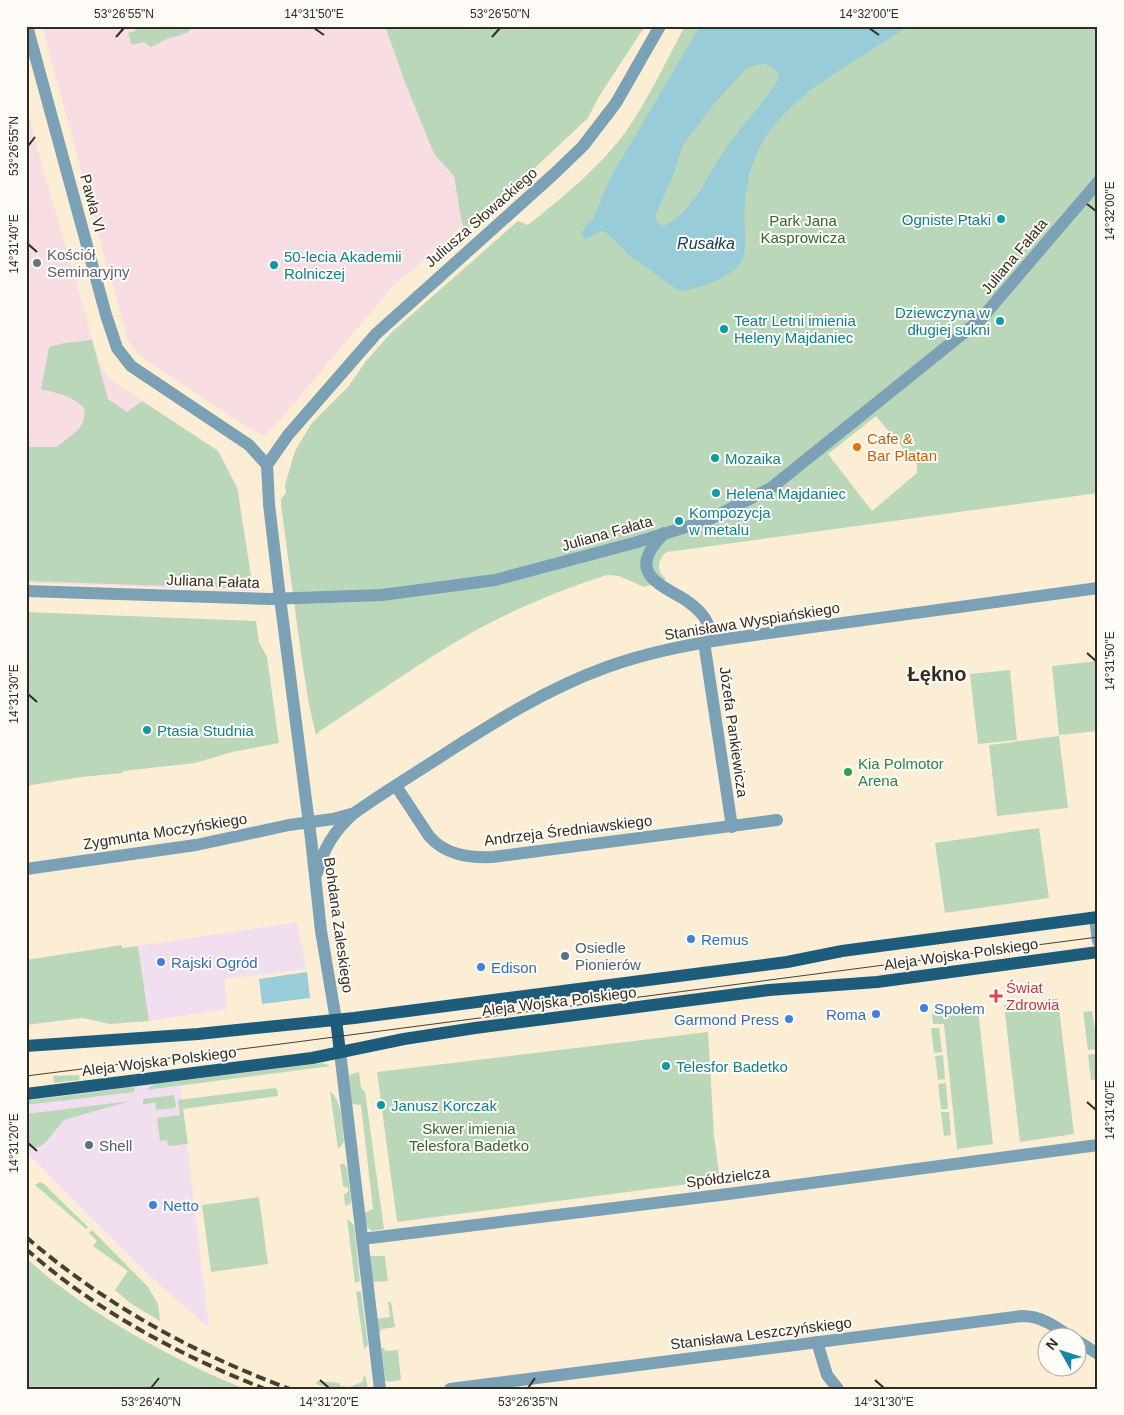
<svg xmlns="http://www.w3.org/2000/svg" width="1124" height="1415" font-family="Helvetica,sans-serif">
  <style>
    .commercial { fill: #f1dff0 }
    .education { fill: #f8dee3 }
    .green { fill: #bad8b9; fill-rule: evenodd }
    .water { fill: #97ccd8; fill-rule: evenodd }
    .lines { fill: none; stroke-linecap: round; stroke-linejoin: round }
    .minor { stroke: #7aa1b6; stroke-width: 12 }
    .major { stroke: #1d5d7b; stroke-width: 12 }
    .tram { stroke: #454034; stroke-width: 1 }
    .rail { stroke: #454034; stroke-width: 4; stroke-dasharray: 10 5; stroke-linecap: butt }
    .ticks { fill: none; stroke: #302c22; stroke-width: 2 }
    .culture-dot { fill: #0f9aa8; stroke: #fffcf7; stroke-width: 2 }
    .worship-dot { fill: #6b7280; stroke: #fffcf7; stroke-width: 2 }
    .food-dot { fill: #e8710a; stroke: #fffcf7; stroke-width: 2 }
    .leisure-dot { fill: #2e9e5b; stroke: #fffcf7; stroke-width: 2 }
    .shop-dot { fill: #3f7fe0; stroke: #fffcf7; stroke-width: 2 }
    .service-dot { fill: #5c6f8a; stroke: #fffcf7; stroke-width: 2 }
    .health-dot { fill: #e0444e; stroke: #fffcf7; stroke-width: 2 }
    .labels { text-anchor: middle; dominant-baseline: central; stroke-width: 4; stroke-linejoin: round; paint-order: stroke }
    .street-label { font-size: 15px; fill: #302c22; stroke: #fffcf7 }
    .culture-label { font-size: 15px; fill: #0d838f; stroke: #fffcf7; text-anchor: start }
    .park-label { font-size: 15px; fill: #376336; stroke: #fffcf7 }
    .worship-label { font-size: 15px; fill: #5b616d; stroke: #fffcf7; text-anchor: start }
    .food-label { font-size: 15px; fill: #c56008; stroke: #fffcf7; text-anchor: start }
    .leisure-label { font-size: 15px; fill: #27864d; stroke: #fffcf7; text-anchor: start }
    .shop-label { font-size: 15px; fill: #366cbe; stroke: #fffcf7; text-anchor: start }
    .service-label { font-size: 15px; fill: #4e5e75; stroke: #fffcf7; text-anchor: start }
    .health-label { font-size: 15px; fill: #be3a42; stroke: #fffcf7; text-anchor: start }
    .water-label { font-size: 16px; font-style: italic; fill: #14444d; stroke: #fffcf7 }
    .district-label { font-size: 20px; font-weight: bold; fill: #302c22; stroke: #fffcf7 }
    .neatline { fill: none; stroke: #302c22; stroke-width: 2 }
    .ticks-label { font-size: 12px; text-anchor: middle; fill: #302c22 }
  </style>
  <rect width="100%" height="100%" fill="#fbeed4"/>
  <!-- commercial -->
  <g class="commercial">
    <path d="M297 922 306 969 225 979 227 1009 149 1021 138 946Z"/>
    <path d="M179 1079 209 1328 146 1273 26 1152V1101Z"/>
  </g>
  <!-- education -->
  <g class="education">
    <path d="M42 26H385L404 80 434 154 454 176 462 224 445 243 394 285 274 427 263 436 241 423 150 363 136 352 128 340 98 234Z"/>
    <path d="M26 106 38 151 99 361 109 379 218 450 238 487 254 591 26 583Z"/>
  </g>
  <!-- green -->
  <g class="green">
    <path d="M138 26H193L187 33 167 39 151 47 144 42 133 45 131 44 128 33 135 31Z"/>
    <path d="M385 26H645L598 98 588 118 524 178 465 231 462 224 454 176 434 154 404 80Z"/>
    <path d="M685 26H1098V493L667 552C657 560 656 571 666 579L644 587 619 576 607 575C560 590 514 609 471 633 419 663 370 698 320 731L316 735 309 705 301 654 281 505V499L286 493 285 485 295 451 311 424 348 387 366 361 392 332 518 221 528 225C561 199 602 165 627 130 649 98 666 61 685 26ZM876 416 917 465V473L872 511 828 454Z"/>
    <path d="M92 340 108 399 127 412 142 401 218 451 237 488 253 589 26 581V447H57L78 430 83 422 85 409C72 395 59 394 41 389L49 347 64 343Z"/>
    <path d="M26 612 256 621 259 642 267 657 279 743 232 752 195 763 123 771 122 773 81 777 26 786Z"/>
    <path d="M1098 661V731L1059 735 1052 666Z"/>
    <path d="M1010 670 1017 740 978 744 970 674Z"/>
    <path d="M1059 736 1068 808 997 816 989 745Z"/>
    <path d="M1039 828 1049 898 945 913 935 843Z"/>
    <path d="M122 945V948L138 946 149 1021 110 1024 82 1018 26 1025V960Z"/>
    <path d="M1051 999H1058L1074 1134 1020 1142 1004 1005Z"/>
    <path d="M978 1009 993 1144 957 1149 944 1024H933L932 1014Z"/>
    <path d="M1092 1011 1098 1049 1088 1050 1083 1012Z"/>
    <path d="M931 1028H939L942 1052 934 1053Z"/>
    <path d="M708 1032 714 1136 720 1180 397 1222 377 1072Z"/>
    <path d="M1098 1053V1079L1091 1080 1088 1055Z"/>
    <path d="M943 1055 945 1079 938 1080 935 1056Z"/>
    <path d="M322 1063 331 1066 146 1090 154 1084Z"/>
    <path d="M359 1072 361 1088 365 1092 384 1229 372 1231 367 1227 364 1213 373 1209 361 1105 352 1104 349 1075Z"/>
    <path d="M78 1075 80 1077 79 1080 54 1083 53 1076Z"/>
    <path d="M946 1083 948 1109H941L938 1084Z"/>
    <path d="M132 1087 135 1089 134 1092 26 1105V1101Z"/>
    <path d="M274 1088 277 1089 278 1096 183 1109 188 1144 168 1146 167 1140 160 1141 157 1118 180 1115 178 1100Z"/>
    <path d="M330 1091C343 1103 342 1124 344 1141L342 1145 338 1149Z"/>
    <path d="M174 1095 176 1106 174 1108 156 1110 155 1102 143 1105V1099Z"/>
    <path d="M130 1101 64 1120 44 1144 37 1148 26 1147V1114Z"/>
    <path d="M941 1112H949L951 1135 944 1136Z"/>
    <path d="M340 1164H344L347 1168 351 1200 350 1204 345 1206 344 1195 348 1192V1188L343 1186Z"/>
    <path d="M40 1182 44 1184 88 1227 86 1229 35 1185Z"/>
    <path d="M259 1197 268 1264 211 1272 202 1205Z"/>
    <path d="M347 1219 351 1222 354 1226 360 1281 355 1283Z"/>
    <path d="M92 1230 148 1287 158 1304 160 1321 130 1303 115 1290 128 1271 93 1246 97 1241 89 1233Z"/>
    <path d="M370 1256H385L388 1281 373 1282Z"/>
    <path d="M26 1258C71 1299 124 1331 179 1359 200 1370 222 1380 245 1389H26Z"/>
    <path d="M356 1291 361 1292 368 1345 364 1349Z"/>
    <path d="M388 1302H391L395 1327 382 1329 379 1333 377 1319 390 1317Z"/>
    <path d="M384 1348 385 1351 398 1350 401 1380 389 1382 385 1380 381 1349Z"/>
    <path d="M365 1374 368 1389H331L316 1384 317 1381 340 1383V1386L349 1387 362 1382Z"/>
  </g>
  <!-- water -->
  <g class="water">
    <path d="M700 26H908C861 60 804 84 769 132 751 156 746 185 744 214 744 229 749 250 740 263 731 278 696 290 679 291L629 255 607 233 602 231 586 239 581 236 585 226 593 219 597 209 611 177ZM764 63 774 68 779 75 776 84C760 106 742 126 726 148 705 177 698 207 664 226L657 223 655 216 671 180 683 145 714 104 747 68Z"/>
    <path d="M307 972 310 998 262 1004 259 979Z"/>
  </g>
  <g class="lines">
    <!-- minor -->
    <g class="minor">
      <path d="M27 26 106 315 117 348 131 366 249 445 267 465"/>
      <path d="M664 533C660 538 655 543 652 548 633 576 666 588 684 599 693 605 705 615 708 625 709 630 709 636 710 641"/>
      <path d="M26 591 269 599 382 595 495 580 634 543 696 524 712 518 771 488 981 319 1098 182"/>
      <path d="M704 642 732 827"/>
      <path d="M396 786 429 836C445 855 469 858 493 857L777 820"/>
      <path d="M26 869 196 845 289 825 333 819 351 814"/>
      <path d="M317 873C323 848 335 830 353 814 381 794 411 776 440 757 493 723 546 689 607 667 646 653 685 645 726 639L1098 588"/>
      <path d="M1095 918 1098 941"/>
      <path d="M336 1020 321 931 311 839 280 598 269 504 267 465 288 435 376 334 554 174 583 146 616 103 660 26"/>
      <path d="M340 1052 380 1389"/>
      <path d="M362 1239 728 1194 1098 1145"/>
      <path d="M1076 1340 1098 1354"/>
      <path d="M817 1342 827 1375 838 1389"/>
      <path d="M450 1389 1022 1316C1042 1316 1056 1327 1072 1338"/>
    </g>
    <!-- major -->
    <g class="major">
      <path d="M336 1020 340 1052"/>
      <path d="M26 1046 198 1034 354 1018 787 962 842 951 1098 917"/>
      <path d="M26 1094 312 1058 404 1039 475 1028 769 990 877 982 1098 952"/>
    </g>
    <!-- tram -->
    <path class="tram" d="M26 1076 281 1044 1098 937"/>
    <!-- rail -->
    <g class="rail">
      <path d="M26 1237C105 1305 193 1353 290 1389"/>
      <path d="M26 1249C96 1311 179 1355 265 1389"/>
    </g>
  </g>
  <!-- ticks -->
  <path class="ticks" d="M314 28 324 35M869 28 879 35M116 37 124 28M492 37 500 28M28 146 35 137M1087 204 1096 211M28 244 37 252M1087 653 1096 661M28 694 37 702M1087 1102 1096 1110M28 1143 37 1151M320 1380 329 1388M875 1380 884 1388M151 1388 159 1378M528 1388 535 1378"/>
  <!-- markers -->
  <g class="culture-dot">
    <circle cx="1001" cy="219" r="5"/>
    <circle cx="274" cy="265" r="5"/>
    <circle cx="1000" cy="321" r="5"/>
    <circle cx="724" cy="329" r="5"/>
    <circle cx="715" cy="458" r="5"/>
    <circle cx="716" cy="493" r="5"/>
    <circle cx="679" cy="521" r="5"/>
    <circle cx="147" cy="730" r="5"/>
    <circle cx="666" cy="1066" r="5"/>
    <circle cx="381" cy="1105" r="5"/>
  </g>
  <circle class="worship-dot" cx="37" cy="263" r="5"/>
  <circle class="food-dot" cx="857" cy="447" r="5"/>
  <circle class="leisure-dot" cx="848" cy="772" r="5"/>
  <g class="shop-dot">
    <circle cx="691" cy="939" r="5"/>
    <circle cx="161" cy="962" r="5"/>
    <circle cx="481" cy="967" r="5"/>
    <circle cx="924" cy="1008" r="5"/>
    <circle cx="876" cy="1014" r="5"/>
    <circle cx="789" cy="1019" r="5"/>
    <circle cx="153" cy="1205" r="5"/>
  </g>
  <g class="service-dot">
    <circle cx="565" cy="956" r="5"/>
    <circle cx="89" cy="1145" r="5"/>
  </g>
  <path class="health-dot" d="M993.5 988.5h5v5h5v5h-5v5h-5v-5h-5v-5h5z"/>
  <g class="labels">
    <!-- street labels -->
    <g class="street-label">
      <text transform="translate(93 203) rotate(75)">Pawła VI</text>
      <text transform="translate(481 217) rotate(-41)">Juliusza Słowackiego</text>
      <text transform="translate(1014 256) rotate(-50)">Juliana Fałata</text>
      <text transform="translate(607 533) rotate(-16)">Juliana Fałata</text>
      <text transform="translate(213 581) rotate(2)">Juliana Fałata</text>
      <text transform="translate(752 621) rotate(-9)">Stanisława Wyspiańskiego</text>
      <text transform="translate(734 732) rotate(82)">Józefa Pankiewicza</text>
      <text transform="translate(568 830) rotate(-7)">Andrzeja Średniawskiego</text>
      <text transform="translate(165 831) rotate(-9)">Zygmunta Moczyńskiego</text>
      <text transform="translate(339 925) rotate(82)">Bohdana Zaleskiego</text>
      <text transform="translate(961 954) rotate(-8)">Aleja Wojska Polskiego</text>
      <text transform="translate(559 1001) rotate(-7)">Aleja Wojska Polskiego</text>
      <text transform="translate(159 1061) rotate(-7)">Aleja Wojska Polskiego</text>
      <text transform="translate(728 1177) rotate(-7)">Spółdzielcza</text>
      <text transform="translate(761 1333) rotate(-7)">Stanisława Leszczyńskiego</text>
    </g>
    <!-- culture labels -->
    <g class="culture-label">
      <text x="991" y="219" text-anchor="end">Ogniste Ptaki</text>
      <text x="284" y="256">50-lecia Akademii<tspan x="284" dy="17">Rolniczej</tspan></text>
      <text x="990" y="312" text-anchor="end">Dziewczyna w<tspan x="990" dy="17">długiej sukni</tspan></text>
      <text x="734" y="320">Teatr Letni imienia<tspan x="734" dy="17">Heleny Majdaniec</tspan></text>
      <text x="725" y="458">Mozaika</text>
      <text x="726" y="493">Helena Majdaniec</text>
      <text x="689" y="512">Kompozycja<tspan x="689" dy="17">w metalu</tspan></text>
      <text x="157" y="730">Ptasia Studnia</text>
      <text x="676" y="1066">Telesfor Badetko</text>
      <text x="391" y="1105">Janusz Korczak</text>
    </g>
    <!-- park labels -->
    <g class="park-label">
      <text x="803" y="220">Park Jana<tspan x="803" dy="17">Kasprowicza</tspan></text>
      <text x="469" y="1128">Skwer imienia<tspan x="469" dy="17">Telesfora Badetko</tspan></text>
    </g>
    <!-- worship labels -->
    <g class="worship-label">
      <text x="47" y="254">Kościół<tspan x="47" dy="17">Seminaryjny</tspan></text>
    </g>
    <!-- food labels -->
    <g class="food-label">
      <text x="867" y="438">Cafe &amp;<tspan x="867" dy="17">Bar Platan</tspan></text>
    </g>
    <!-- leisure labels -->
    <g class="leisure-label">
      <text x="858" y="763">Kia Polmotor<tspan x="858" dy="17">Arena</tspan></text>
    </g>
    <!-- shop labels -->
    <g class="shop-label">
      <text x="701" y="939">Remus</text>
      <text x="171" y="962">Rajski Ogród</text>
      <text x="491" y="967">Edison</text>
      <text x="934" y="1008">Społem</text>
      <text x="866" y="1014" text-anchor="end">Roma</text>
      <text x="779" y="1019" text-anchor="end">Garmond Press</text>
      <text x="163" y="1205">Netto</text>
    </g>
    <!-- service labels -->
    <g class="service-label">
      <text x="575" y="947">Osiedle<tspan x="575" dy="17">Pionierów</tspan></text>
      <text x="99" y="1145">Shell</text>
    </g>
    <!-- health labels -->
    <g class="health-label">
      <text x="1006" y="987">Świat<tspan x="1006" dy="17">Zdrowia</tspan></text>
    </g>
    <!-- water labels -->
    <g class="water-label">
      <text x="706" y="243">Rusałka</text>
    </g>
    <!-- district labels -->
    <g class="district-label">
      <text x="937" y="674">Łękno</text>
    </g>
  </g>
  <!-- border -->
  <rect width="1124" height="1415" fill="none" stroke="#fffcf7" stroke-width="55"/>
  <!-- north arrow -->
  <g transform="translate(1062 1352) rotate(309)"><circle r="24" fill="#fffcf7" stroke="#aca9a2"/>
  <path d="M0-4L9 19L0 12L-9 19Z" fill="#1887ad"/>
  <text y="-8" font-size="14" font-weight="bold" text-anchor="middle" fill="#302c22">N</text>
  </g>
  <rect x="28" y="28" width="1068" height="1360" class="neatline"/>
  <g class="ticks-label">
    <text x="124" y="18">53°26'55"N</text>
    <text x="314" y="18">14°31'50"E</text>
    <text x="500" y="18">53°26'50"N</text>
    <text x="869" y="18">14°32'00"E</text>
    <text transform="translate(14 146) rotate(-90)" y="4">53°26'55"N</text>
    <text transform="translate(1110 211) rotate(-90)" y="4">14°32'00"E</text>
    <text transform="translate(14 244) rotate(-90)" y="4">14°31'40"E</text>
    <text transform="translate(1110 661) rotate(-90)" y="4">14°31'50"E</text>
    <text transform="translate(14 694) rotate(-90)" y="4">14°31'30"E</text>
    <text transform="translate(1110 1110) rotate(-90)" y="4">14°31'40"E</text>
    <text transform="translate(14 1143) rotate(-90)" y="4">14°31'20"E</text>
    <text x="151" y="1406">53°26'40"N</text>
    <text x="329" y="1406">14°31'20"E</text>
    <text x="528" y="1406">53°26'35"N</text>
    <text x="884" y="1406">14°31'30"E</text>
  </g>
</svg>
